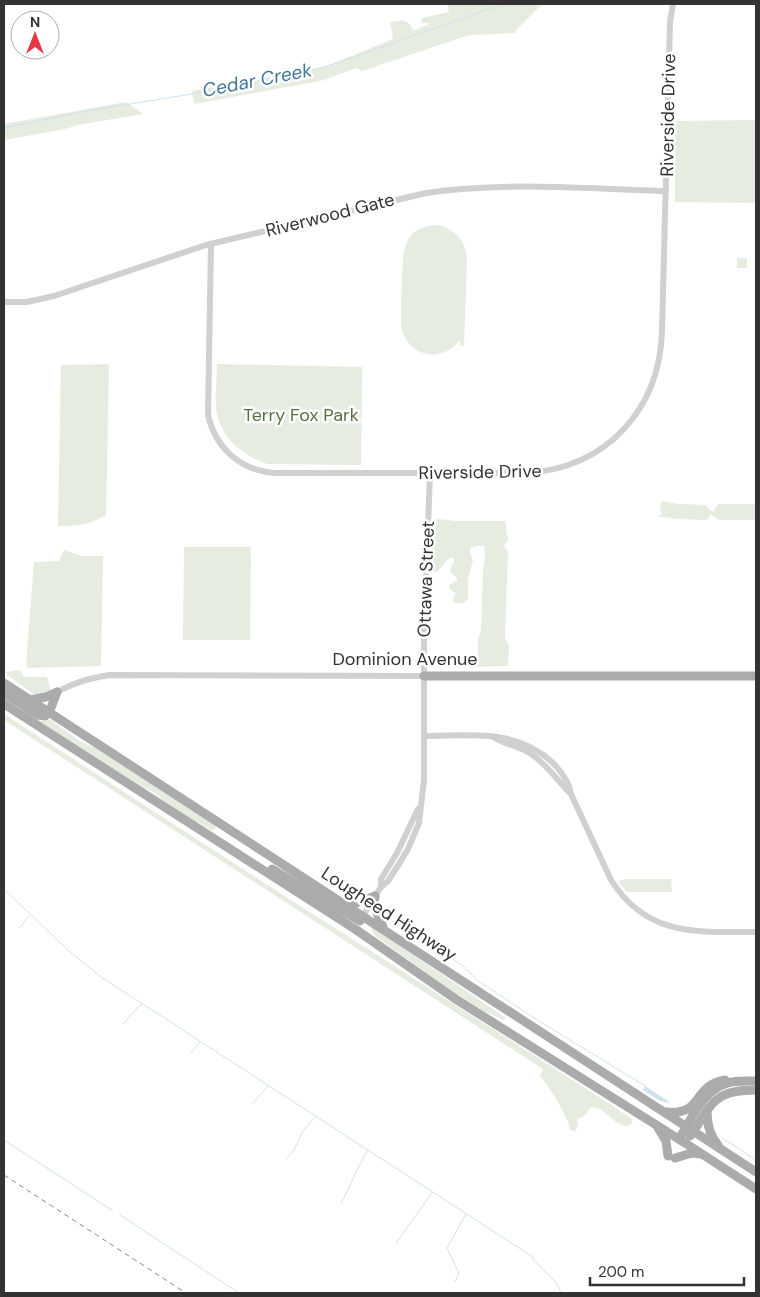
<svg xmlns="http://www.w3.org/2000/svg" width="760" height="1297" font-family="'DM Sans',sans-serif">
  <style>
    .green { fill: #e6ecdf }
    .water { fill: #cfe2ee }
    .lines { fill: none; stroke-linecap: round; stroke-linejoin: round }
    .stream { stroke: #cfe2ee; stroke-width: 1 }
    .minor { stroke: #d0d0d0; stroke-width: 6 }
    .major { stroke: #ababab; stroke-width: 9 }
    .rail { stroke: #888; stroke-width: 1; stroke-dasharray: 5 4; stroke-linecap: butt }
    .labels { text-anchor: middle; dominant-baseline: central; stroke-width: 5; stroke-linejoin: round; paint-order: stroke }
    .street-label { font-size: 18px; fill: #333; stroke: #fff }
    .park-label { font-size: 18px; fill: #56703f; stroke: #fff }
    .water-label { font-size: 19px; font-style: italic; fill: #3f7597; stroke: #fff }
  </style>
  <rect width="100%" height="100%" fill="#fff"/>
  <!-- green -->
  <g class="green">
    <path d="M447 4H542L516 30 515 33 469 35 362 71 357 68 320 81 194 104 192 91 314 69 332 64 393 39 390 22C403 20 407 18 414 31L431 23H421L422 18 449 12Z"/>
    <path d="M126 102 143 114 77 125 65 129 4 140V124Z"/>
    <path d="M756 120V203L675 202V121Z"/>
    <path d="M438 225C455 229 466 241 467 259L464 346 460 345V340C440 365 406 356 401 325 401 311 401 296 402 282 403 254 401 226 438 225Z"/>
    <rect x="737" y="258" width="10" height="10"/>
    <path d="M109 364 106 515C90 525 76 526 58 526L61 365Z"/>
    <path d="M217 364 362 367 361 465 267 464C242 455 218 436 216 407 215 393 217 378 217 364Z"/>
    <path d="M661 501 679 504 706 505 711 511H714L718 504H756V520H719L711 514 707 520 677 519 657 516 663 514 660 509Z"/>
    <path d="M438 519 455 521H505L508 540 504 546 508 552 505 632V639L509 645 508 666 478 667V640L481 630 483 572 485 553 484 546H476L470 548V552L473 560 468 579V599C464 604 459 604 453 602V598L456 594 449 588V585L457 581V578L451 573 450 570 454 561 453 557 447 560 438 571 430 573C429 568 432 525 433 521Z"/>
    <path d="M184 547H251L250 640H183Z"/>
    <path d="M64 550 82 556H103L101 666 28 668 26 665 34 562 59 561Z"/>
    <path d="M20 670 24 677H47L51 691 35 695 7 675V673L5 672Z"/>
    <path d="M4 696 41 721 51 720 78 740 102 751 217 825 213 831 181 813 150 790 136 786 4 700Z"/>
    <path d="M4 714 252 875 610 1104 633 1120 631 1125C616 1131 608 1107 591 1107L583 1117 577 1119 578 1125 575 1132 570 1129C567 1114 550 1088 540 1076L543 1069 4 720Z"/>
    <path d="M627 879H671L672 892H627L618 881Z"/>
    <path d="M372 927 506 1018 504 1020 485 1012 452 991 375 936 371 930Z"/>
  </g>
  <!-- water -->
  <path class="water" d="M645 1086 668 1101 669 1103 660 1101 643 1090Z"/>
  <g class="lines">
    <!-- stream -->
    <g class="stream">
      <path d="M4 128 81 112 204 92 325 67 503 4"/>
      <path d="M4 889 68 950 101 977 533 1257"/>
      <path d="M392 921 440 950 464 967 477 980 531 1016 645 1086"/>
      <path d="M19 928 30 915"/>
      <path d="M123 1024 141 1004"/>
      <path d="M191 1053 200 1042"/>
      <path d="M253 1103 268 1086"/>
      <path d="M722 1138 756 1160"/>
      <path d="M4 1140 113 1211"/>
      <path d="M286 1159 294 1150 303 1131 315 1117"/>
      <path d="M341 1203C351 1186 357 1167 368 1150"/>
      <path d="M120 1215 239 1293"/>
      <path d="M396 1243 432 1193"/>
      <path d="M532 1258C541 1270 557 1278 561 1293"/>
      <path d="M455 1282 459 1273 447 1248 466 1214"/>
    </g>
    <!-- minor -->
    <g class="minor">
      <path d="M211 244 208 415C216 449 241 471 276 473H528C607 467 659 410 662 332L670 22 673 4"/>
      <path d="M4 302H27L54 296 206 245 426 193C505 181 586 189 666 191"/>
      <path d="M57 692C75 682 90 678 110 675L424 676"/>
      <path d="M424 736C471 736 514 728 552 762 561 771 569 781 571 794L611 880C647 937 697 932 756 932"/>
      <path d="M495 738C506 744 517 746 528 752 547 764 555 778 570 793"/>
      <path d="M381 887V879L397 853 418 809"/>
      <path d="M361 919 381 887 388 881 399 864 408 849 419 823 424 780V636L430 473"/>
    </g>
    <!-- major -->
    <g class="major">
      <path d="M424 676H756"/>
      <path d="M4 683 756 1172"/>
      <path d="M4 693 38 715 45 716 49 713 57 692"/>
      <path d="M30 700 46 697 57 692"/>
      <path d="M4 704 355 929 457 1000 685 1143 756 1189"/>
      <path d="M272 869 360 921"/>
      <path d="M375 896 374 906 383 927"/>
      <path d="M345 903H356L375 896"/>
      <path d="M707 1111C707 1124 709 1135 718 1145"/>
      <path d="M666 1112C704 1116 691 1086 725 1080"/>
      <path d="M658 1128 666 1141 668 1156"/>
      <path d="M690 1136C713 1104 712 1090 756 1090"/>
      <path d="M679 1139C692 1118 703 1090 728 1083 737 1080 747 1081 756 1081"/>
      <path d="M675 1158 692 1153 701 1154"/>
    </g>
    <!-- rail -->
    <path class="rail" d="M4 1175 186 1293"/>
  </g>
  <g class="labels">
    <!-- street labels -->
    <g class="street-label">
      <text transform="translate(668 115) rotate(-89)">Riverside Drive</text>
      <text transform="translate(330 215) rotate(-14)">Riverwood Gate</text>
      <text transform="translate(480 472) rotate(-1)">Riverside Drive</text>
      <text transform="translate(426 579) rotate(-88)">Ottawa Street</text>
      <text x="405" y="659">Dominion Avenue</text>
      <text transform="translate(389 914) rotate(33)">Lougheed Highway</text>
    </g>
    <!-- park labels -->
    <g class="park-label">
      <text x="301" y="415">Terry Fox Park</text>
    </g>
    <!-- water labels -->
    <g class="water-label">
      <text transform="translate(257 80) rotate(-11)">Cedar Creek</text>
    </g>
  </g>
  <!-- border -->
  <rect width="760" height="1297" fill="none" stroke="#333333" stroke-width="10"/>
  <!-- north arrow -->
  <g transform="translate(35 35)"><circle r="24" fill="#ffffff" stroke="#adadad"/>
  <path d="M0-4L9 19L0 12L-9 19Z" fill="#e63946"/>
  <text y="-8" font-size="14" font-weight="bold" text-anchor="middle" fill="#333333">N</text>
  </g>
  <!-- scale -->
  <path d="M590 1277v8h154v-8" fill="none" stroke="#333333" stroke-width="2.5"/>
  <text x="598" y="1277" font-size="15" fill="#333333" stroke="#ffffff" stroke-width="4" paint-order="stroke">200 m</text>
</svg>
